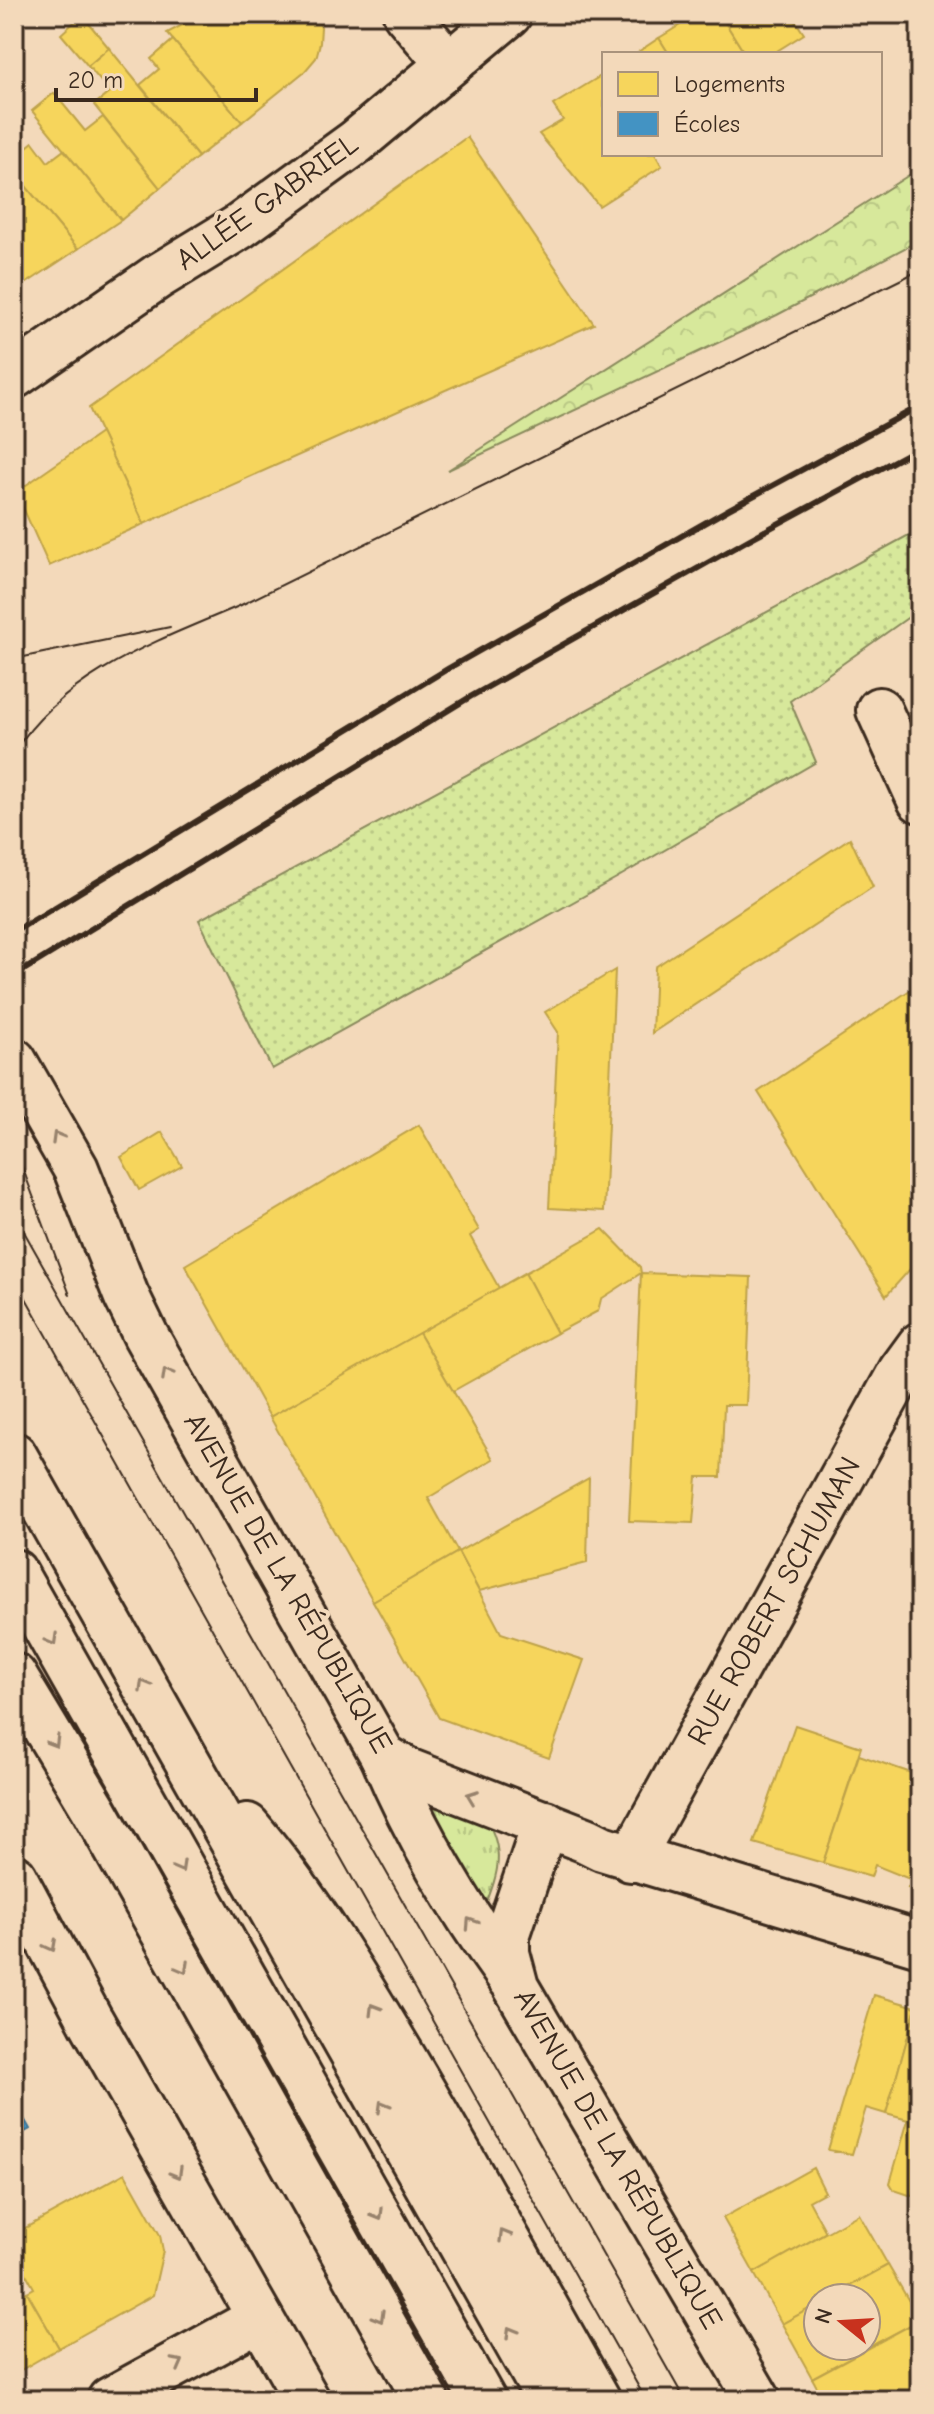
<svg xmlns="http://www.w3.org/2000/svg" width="934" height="2414" font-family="'Comic Neue',sans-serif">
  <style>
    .grass { fill: url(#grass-tufts); stroke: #89895c; stroke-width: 2 }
    .forest { fill: url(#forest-crowns); stroke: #89895c; stroke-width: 2 }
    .garden { fill: url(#garden-dots); stroke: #89895c; stroke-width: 2 }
    .homes { fill: #f6d55c; stroke: #bea249; stroke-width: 2 }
    .schools { fill: #4393c3; stroke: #417492; stroke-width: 2 }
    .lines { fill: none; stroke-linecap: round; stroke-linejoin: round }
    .minor-casing { stroke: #3b2a1e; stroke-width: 50 }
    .major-casing { stroke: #3b2a1e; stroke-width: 50 }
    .minor { stroke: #f3d9ba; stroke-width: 44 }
    .major { stroke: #f3d9ba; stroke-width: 44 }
    .tram { stroke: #3b2a1e; stroke-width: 2 }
    .rail { stroke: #3b2a1e; stroke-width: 6 }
    .oneway { stroke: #97826c }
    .labels { text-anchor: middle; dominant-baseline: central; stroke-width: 8; stroke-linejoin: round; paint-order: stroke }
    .street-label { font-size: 30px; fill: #3b2a1e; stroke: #f3d9ba }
  </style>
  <defs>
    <pattern id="grass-tufts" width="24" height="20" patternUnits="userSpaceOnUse" patternTransform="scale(2)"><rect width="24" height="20" fill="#d7e89b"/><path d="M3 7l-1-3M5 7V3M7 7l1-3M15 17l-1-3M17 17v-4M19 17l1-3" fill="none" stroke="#b9c785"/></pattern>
    <pattern id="forest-crowns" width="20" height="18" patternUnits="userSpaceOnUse" patternTransform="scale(2)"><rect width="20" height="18" fill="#d7e89b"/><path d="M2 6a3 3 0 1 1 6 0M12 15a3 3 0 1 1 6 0" fill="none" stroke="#b9c785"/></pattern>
    <pattern id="garden-dots" width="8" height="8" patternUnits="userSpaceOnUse" patternTransform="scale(2)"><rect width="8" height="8" fill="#d7e89b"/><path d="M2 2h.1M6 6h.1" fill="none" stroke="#b9c785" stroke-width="1.8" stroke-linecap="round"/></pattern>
  </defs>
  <rect width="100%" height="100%" fill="#f3d9ba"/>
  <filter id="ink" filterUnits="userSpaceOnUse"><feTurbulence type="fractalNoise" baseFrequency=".0125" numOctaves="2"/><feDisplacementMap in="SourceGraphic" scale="16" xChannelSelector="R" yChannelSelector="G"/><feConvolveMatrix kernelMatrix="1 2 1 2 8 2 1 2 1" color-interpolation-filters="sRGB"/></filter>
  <g filter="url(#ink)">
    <!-- grass -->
    <path class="grass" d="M417 1800 485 1817C508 1855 496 1877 482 1915Z"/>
    <!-- forest -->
    <path class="forest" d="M920 168V240L777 315 448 470Z"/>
    <!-- garden -->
    <path class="garden" d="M920 529V609L790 701 816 762 620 876 272 1069 199 920Z"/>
    <!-- homes -->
    <g class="homes">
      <path d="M203 14H315L321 27 320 43 316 58 305 71 242 122 167 33Z"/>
      <path d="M698 14H720L745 54H669L659 38Z"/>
      <path d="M720 14H791L804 34 772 54H745Z"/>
      <path d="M82 15 109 48 88 66 61 34Z"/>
      <path d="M659 38 669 54H635Z"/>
      <path d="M173 40 242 122 198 157 140 85 159 69 151 59Z"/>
      <path d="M109 48 198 157 160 188 94 105 110 92 88 66Z"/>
      <path d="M604 74V154H655L662 166 599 206 539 134 563 120 553 105Z"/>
      <path d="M54 93 85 131 103 117 160 188 121 220 32 111Z"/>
      <path d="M467 137 594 324 144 524 89 408Z"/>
      <path d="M33 142 48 162 64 150 121 220 78 249 14 172V149L18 154Z"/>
      <path d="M14 172 78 249 24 285 14 271Z"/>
      <path d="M14 271 24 285 14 292Z"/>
      <path d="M101 433 144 524 49 566 16 492Z"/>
      <path d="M850 838 873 887 652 1033 655 967Z"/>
      <path d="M615 970 604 1211 549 1208 558 1032 545 1012Z"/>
      <path d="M919 984 920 1258 886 1296 758 1092Z"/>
      <path d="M419 1125 479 1230 470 1236 499 1288 270 1417 185 1265Z"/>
      <path d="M162 1132 182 1166 139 1190 121 1157Z"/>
      <path d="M603 1229 640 1267 641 1273 601 1299 598 1311 557 1333 525 1273Z"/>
      <path d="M525 1273 557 1333 453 1391 419 1333Z"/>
      <path d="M641 1273 751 1277 746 1405H724L721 1477H697L693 1523 629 1521Z"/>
      <path d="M419 1333 493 1459 428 1498 458 1552 373 1601 270 1417Z"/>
      <path d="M589 1478 587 1563 479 1591 458 1552Z"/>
      <path d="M458 1552 501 1633 584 1660 549 1758 439 1718 373 1601Z"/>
      <path d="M795 1725 861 1747 823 1863 754 1843Z"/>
      <path d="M859 1755 920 1776V1864L912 1880 875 1865 871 1877 823 1863Z"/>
      <path d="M920 1864V1891L908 1888Z"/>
      <path d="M874 1995 916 2007 886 2114 866 2108 852 2154 828 2150Z"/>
      <path d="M916 2007 920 2008V2170L912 2196 894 2190 890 2183 908 2120 886 2114Z"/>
      <path d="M813 2168 825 2192 809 2201 826 2232 754 2273 723 2218Z"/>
      <path d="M125 2173 160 2235 163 2251 153 2295 59 2348 27 2292 34 2288 14 2252V2234Z"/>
      <path d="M859 2214 888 2265 828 2298H818V2304L782 2324 754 2273Z"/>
      <path d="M888 2265 920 2320 812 2378 782 2324 818 2304V2346H866V2298H828Z"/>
      <path d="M27 2292 59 2348 14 2374V2300Z"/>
      <path d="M920 2320V2385L891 2400H824L812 2378Z"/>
      <path d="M920 2385V2400H891Z"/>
    </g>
    <!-- schools -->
    <path class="schools" d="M14 2101 30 2129 14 2138Z"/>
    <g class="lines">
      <!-- minor casing -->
      <g class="minor-casing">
        <g id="minor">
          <path d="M406 14 448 63"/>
          <path d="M14 376 157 277 239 227 356 142 509 14"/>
          <path d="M879 710 920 800"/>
          <path d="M14 1061 76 1169 126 1295 146 1336 383 1756 408 1771 586 1840 602 1848 920 1944"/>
          <path d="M383 1756C416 1835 461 1910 511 1979"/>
          <path d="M545 1823 507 1936V1953L516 1987 758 2400"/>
          <path d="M631 1859 901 1371 920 1345"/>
          <path d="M14 1877 91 2021 307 2400"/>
          <path d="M110 2400 260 2318"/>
        </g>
      </g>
      <!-- major casing -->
      <g class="major-casing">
        <g id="major">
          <path d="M14 1455 549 2400"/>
          <path d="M14 1572 483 2400"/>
          <path d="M14 1676 94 1809 426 2400"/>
          <path d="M247 1826C309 1899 357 1980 406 2062 472 2174 534 2287 598 2400"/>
        </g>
      </g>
      <!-- minor -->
      <use href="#minor" class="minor"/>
      <!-- major -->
      <use href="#major" class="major"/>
      <!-- tram -->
      <g class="tram">
        <path d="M14 659 170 627"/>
        <path d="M14 752C65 673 157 641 239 606L920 270"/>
        <path d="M14 1145 70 1295"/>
        <path d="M14 1214 685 2400"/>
        <path d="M14 1277 646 2400"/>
      </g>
      <!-- rail -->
      <g class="rail">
        <path d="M14 932 449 668 729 509 920 406"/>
        <path d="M14 976 470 697 748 540 920 447"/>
      </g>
    </g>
    <!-- one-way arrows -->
    <defs><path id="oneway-chevron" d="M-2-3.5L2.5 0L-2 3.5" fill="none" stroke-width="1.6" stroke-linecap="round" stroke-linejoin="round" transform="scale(2)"/></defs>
    <g class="oneway">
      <use href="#oneway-chevron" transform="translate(57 1137) rotate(-120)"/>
      <use href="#oneway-chevron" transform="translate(167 1373) rotate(-119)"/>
      <use href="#oneway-chevron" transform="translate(52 1640) rotate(61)"/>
      <use href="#oneway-chevron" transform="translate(144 1685) rotate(-120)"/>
      <use href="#oneway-chevron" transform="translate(54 1742) rotate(59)"/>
      <use href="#oneway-chevron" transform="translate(472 1796) rotate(-159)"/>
      <use href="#oneway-chevron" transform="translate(180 1867) rotate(61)"/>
      <use href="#oneway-chevron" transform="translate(471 1923) rotate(-123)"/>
      <use href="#oneway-chevron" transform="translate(51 1946) rotate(62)"/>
      <use href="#oneway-chevron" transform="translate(183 1968) rotate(61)"/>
      <use href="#oneway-chevron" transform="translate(374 2009) rotate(-121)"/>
      <use href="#oneway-chevron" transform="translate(383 2106) rotate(-120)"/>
      <use href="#oneway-chevron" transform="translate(177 2173) rotate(60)"/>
      <use href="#oneway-chevron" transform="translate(378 2215) rotate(60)"/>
      <use href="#oneway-chevron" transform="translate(504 2235) rotate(-120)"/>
      <use href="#oneway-chevron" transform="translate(379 2317) rotate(60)"/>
      <use href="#oneway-chevron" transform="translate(511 2332) rotate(-120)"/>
      <use href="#oneway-chevron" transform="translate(178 2363) rotate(-29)"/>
    </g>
  </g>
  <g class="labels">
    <!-- street labels -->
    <g class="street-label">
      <text transform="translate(267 202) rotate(-35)">ALLÉE GABRIEL</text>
      <text transform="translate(288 1583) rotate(60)">AVENUE DE LA RÉPUBLIQUE</text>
      <text transform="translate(774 1601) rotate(-61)">RUE ROBERT SCHUMAN</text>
      <text transform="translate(618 2159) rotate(60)">AVENUE DE LA RÉPUBLIQUE</text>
    </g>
  </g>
  <!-- margin -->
  <rect width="934" height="2414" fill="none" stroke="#f3d9ba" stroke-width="48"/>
  <rect x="24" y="24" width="886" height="2366" fill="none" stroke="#3b2a1e" stroke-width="3" filter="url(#ink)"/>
  <!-- legend -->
  <rect x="602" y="52" width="280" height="104" fill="#f3d9ba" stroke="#a9937c" stroke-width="2"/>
  <rect x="618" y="72" width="40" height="24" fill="#f6d55c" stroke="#a9937c" stroke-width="2"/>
  <text x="674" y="92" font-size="24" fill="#3b2a1e">Logements</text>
  <rect x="618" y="112" width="40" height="24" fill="#4393c3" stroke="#a9937c" stroke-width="2"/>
  <text x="674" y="132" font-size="24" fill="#3b2a1e">Écoles</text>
  <!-- north arrow -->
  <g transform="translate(842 2322) rotate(288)"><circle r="38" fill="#f3d9ba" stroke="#a9937c" stroke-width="2"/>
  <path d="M0-6L14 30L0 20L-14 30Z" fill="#c8321e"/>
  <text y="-12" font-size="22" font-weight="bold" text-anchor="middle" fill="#3b2a1e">N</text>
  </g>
  <!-- scale -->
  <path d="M56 88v12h200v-12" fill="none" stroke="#3b2a1e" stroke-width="4"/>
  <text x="68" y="88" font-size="24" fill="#3b2a1e" stroke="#f3d9ba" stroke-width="6" paint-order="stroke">20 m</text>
</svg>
